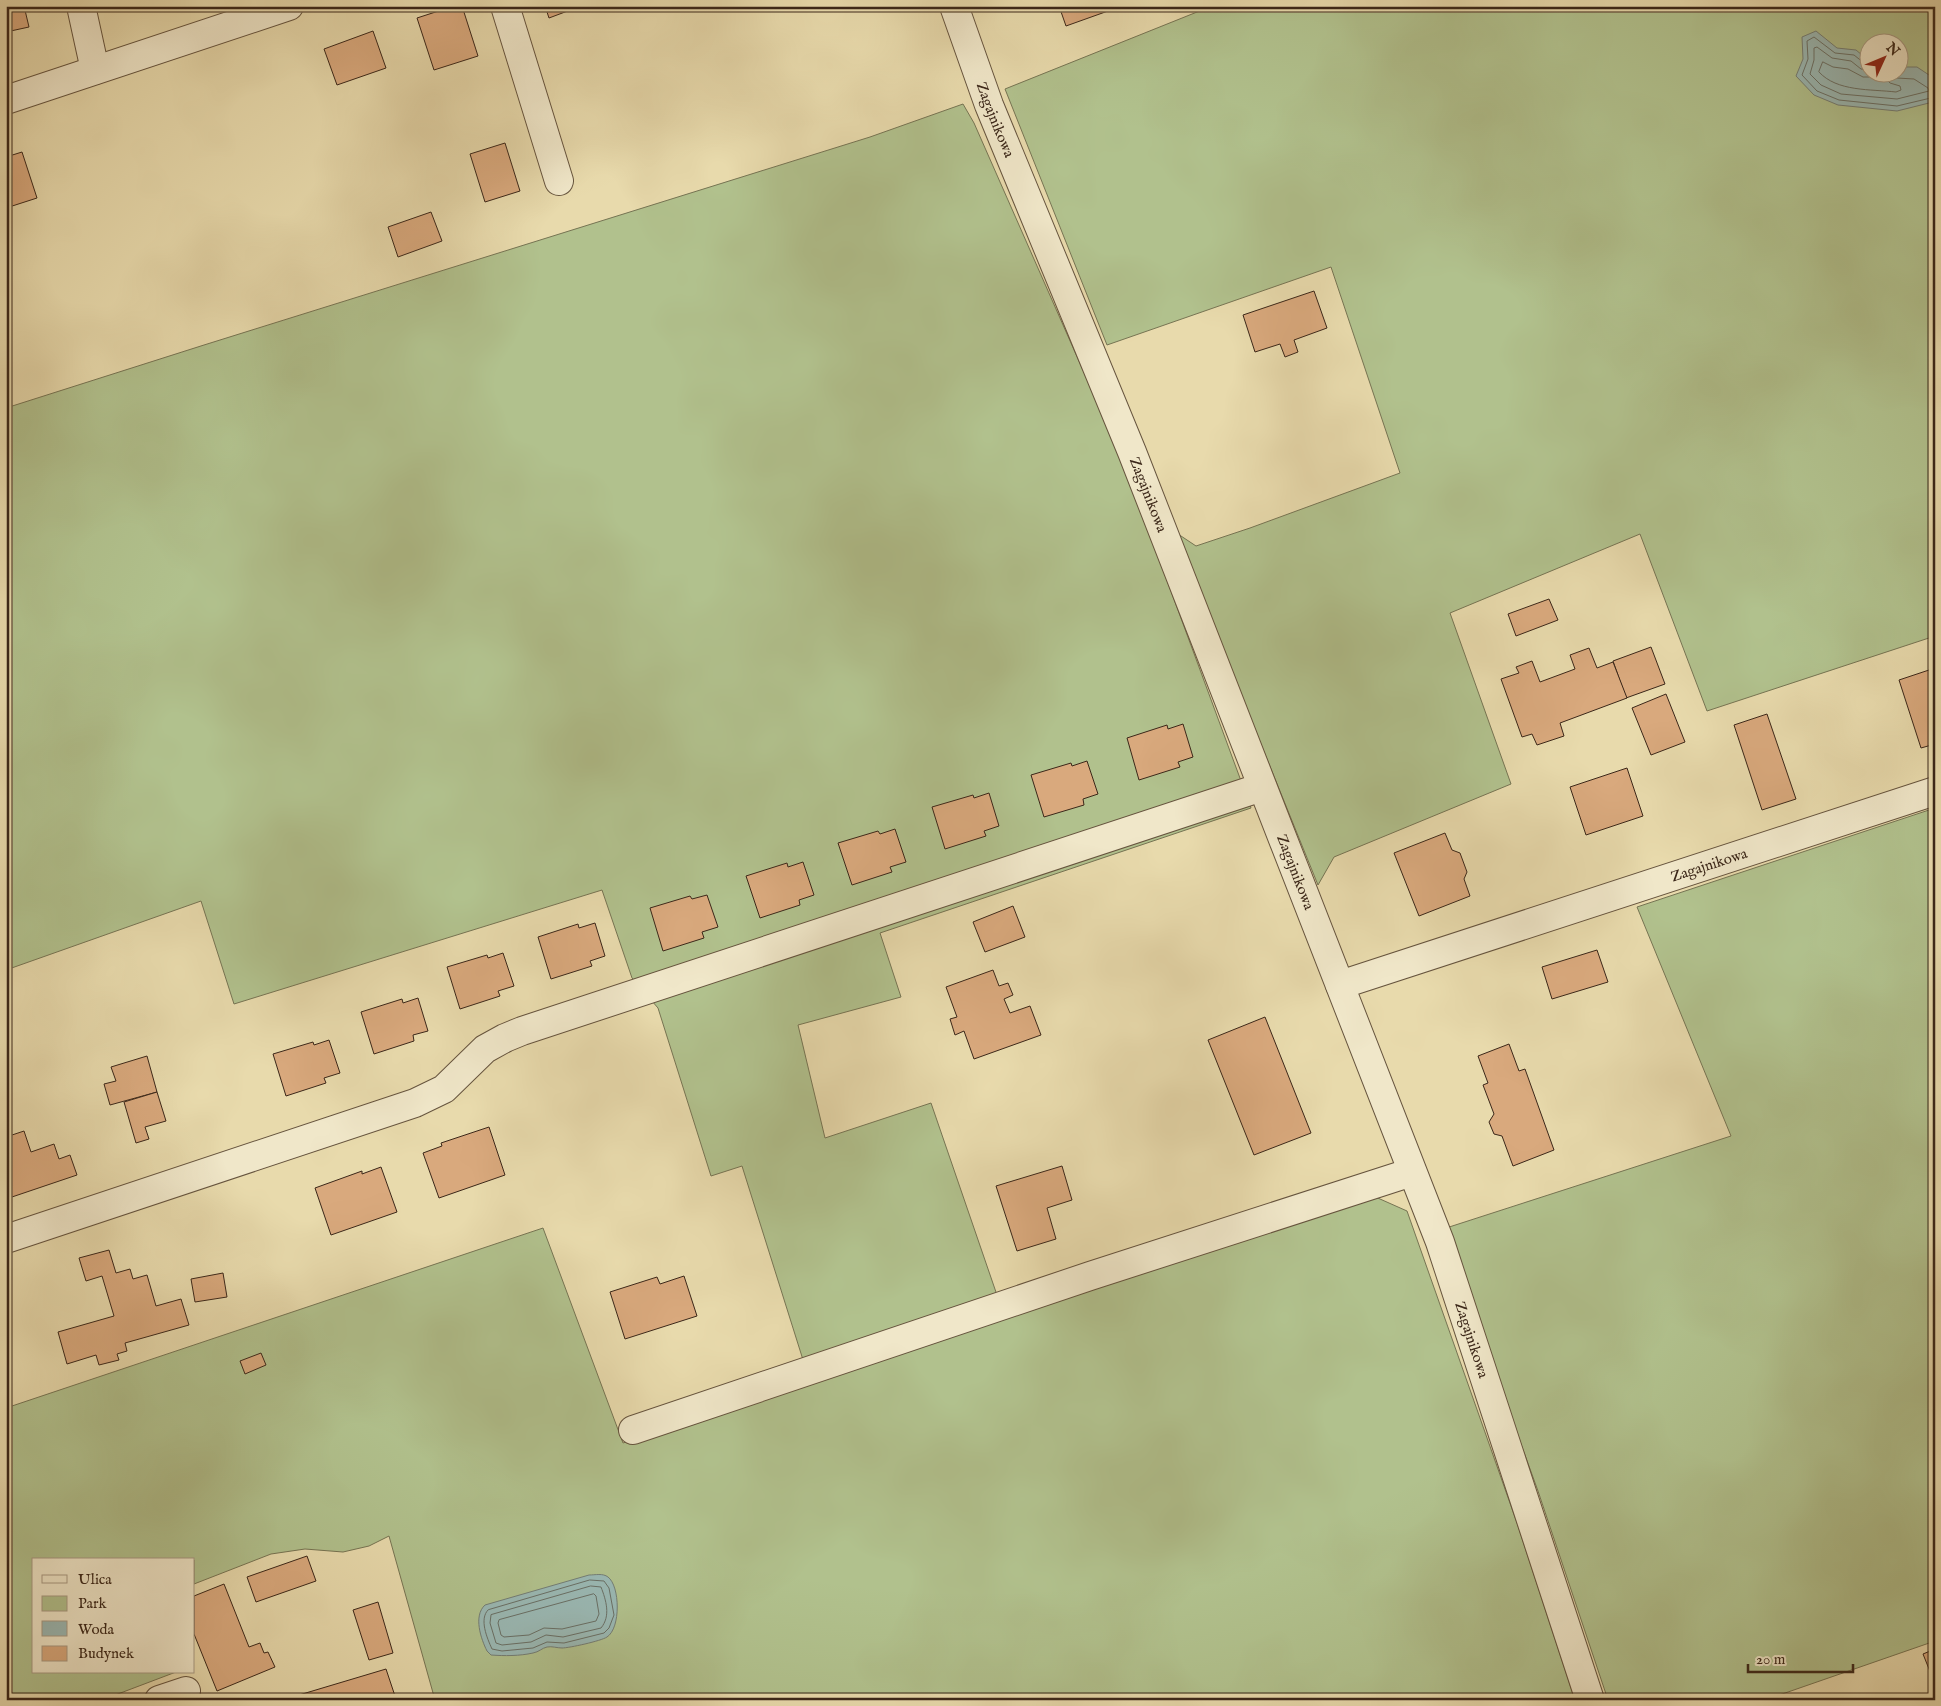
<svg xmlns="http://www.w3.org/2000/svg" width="1941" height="1706" font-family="'IM FELL English',serif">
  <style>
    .green { fill: #b1c18d; stroke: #767453; fill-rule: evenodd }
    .water { fill: #9ab8b3; stroke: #747e75 }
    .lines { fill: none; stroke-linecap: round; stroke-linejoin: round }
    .shore { stroke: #6a7066; stroke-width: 1 }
    .building { fill: #d9a97d; stroke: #3b2719 }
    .minor-casing { stroke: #66543e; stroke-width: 30 }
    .minor { stroke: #f0e7c9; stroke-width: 28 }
    .labels { text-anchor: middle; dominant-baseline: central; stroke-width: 5; stroke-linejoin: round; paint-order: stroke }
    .street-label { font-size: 15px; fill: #3b2719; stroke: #f0e7c9 }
  </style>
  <rect width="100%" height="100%" fill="#e8daac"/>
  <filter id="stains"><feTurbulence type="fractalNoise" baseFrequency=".004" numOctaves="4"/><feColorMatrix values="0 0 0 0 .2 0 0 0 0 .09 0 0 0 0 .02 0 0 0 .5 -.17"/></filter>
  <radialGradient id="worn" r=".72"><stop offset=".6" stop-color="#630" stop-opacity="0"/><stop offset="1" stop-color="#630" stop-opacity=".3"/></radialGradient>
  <!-- green -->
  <g class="green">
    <path d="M1212 6H1935V636L1707 711 1640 534 1450 613 1511 784 1334 857 1318 885 1175 532 1196 546 1250 528 1400 473 1331 267 1107 345 1005 89ZM1868 42H1898V72H1868Z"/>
    <path d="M963 104 974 123 1123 461 1251 808 880 933 901 997 798 1025 825 1138 931 1103 998 1298 804 1363 742 1166 711 1176 658 1008 632 978 602 890 234 1004 201 901 6 970V408L204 345 870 137Z"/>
    <path d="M1935 808V1641L1765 1700H1608L1538 1491 1443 1229 1731 1136 1637 907Z"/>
    <path d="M1371 1195 1407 1211 1517 1523 1575 1700H435L389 1536 369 1546 343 1552 305 1549 271 1554 194 1584V1560H34V1672H176L102 1700H6V1408L543 1228 623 1443 892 1352Z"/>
  </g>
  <!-- water -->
  <g class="water">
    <path d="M1816 31 1837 48 1856 50 1868 60V72H1898L1899 67H1917L1935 79 1933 102 1897 111 1838 105 1814 95 1796 76 1803 59 1802 37Z"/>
    <path d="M589 1575C595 1575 603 1573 608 1577 620 1586 621 1628 607 1637 601 1641 569 1648 562 1648 557 1648 552 1646 547 1647 542 1648 539 1652 533 1653 520 1656 504 1656 491 1655L487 1651C481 1639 473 1616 485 1605Z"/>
  </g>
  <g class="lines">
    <!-- shore -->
    <g class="shore">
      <path d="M1823 62 1833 67 1848 69 1863 77H1871L1881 74 1890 83 1900 86 1901 90 1896 92C1871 89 1837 92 1819 72Z"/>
      <path d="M1868 64 1864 63 1854 55 1835 53 1814 37 1807 41 1808 59 1802 75 1817 91 1839 100 1897 106 1935 97"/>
      <path d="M1868 70 1861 69 1851 61 1832 58 1817 47 1814 48V60L1810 74 1821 85 1841 94 1897 99 1929 91 1928 88 1914 79 1897 78 1889 72"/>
      <path d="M590 1580 604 1581 609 1588 614 1615 609 1628 604 1633 564 1643 547 1642 533 1648 502 1651 492 1649C487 1638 479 1619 488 1610Z"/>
      <path d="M591 1586 601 1587C606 1600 611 1616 601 1628L563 1637 546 1635 531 1642 502 1645 496 1643 490 1623 491 1615Z"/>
      <path d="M594 1594 596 1596 599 1614 596 1621 562 1629 544 1628 529 1635 504 1637 501 1635 498 1623 499 1620Z"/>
    </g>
  </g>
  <!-- building -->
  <g class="building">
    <path d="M6 6H24L29 27 6 32Z"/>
    <path d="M454 6H462L478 56 434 70 417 18Z"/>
    <path d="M545 6H581L549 18Z"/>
    <path d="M1059 6H1106L1108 11 1066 26Z"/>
    <path d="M373 31 386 68 337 85 324 49Z"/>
    <path d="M505 143 520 191 485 202 470 154Z"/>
    <path d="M22 152 37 198 6 208V157Z"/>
    <path d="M431 212 442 241 398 257 388 227Z"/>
    <path d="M1314 291 1327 328 1294 340 1298 352 1285 357 1280 344 1255 352 1243 315Z"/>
    <path d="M1549 599 1558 620 1516 636 1508 614Z"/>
    <path d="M1651 647 1665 684 1626 698 1613 661Z"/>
    <path d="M1589 648 1597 668 1613 662 1627 698 1560 723 1564 736 1537 745 1532 734 1522 737 1501 679 1519 673 1516 667 1532 661 1540 682 1575 669 1570 655Z"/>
    <path d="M1935 668V744L1921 748 1899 680Z"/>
    <path d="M1666 694 1685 742 1651 755 1632 708Z"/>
    <path d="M1767 714 1796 799 1762 810 1734 725Z"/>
    <path d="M1183 724 1193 757 1178 762 1180 767 1139 780 1127 738 1167 725 1168 729Z"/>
    <path d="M1087 761 1098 794 1083 799 1084 805 1044 817 1031 775 1071 763 1072 766Z"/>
    <path d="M1627 768 1643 816 1586 835 1570 787Z"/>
    <path d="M989 793 999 826 984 831 986 836 945 849 932 807 973 795 974 798Z"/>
    <path d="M895 829 906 862 890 867 892 872 852 885 838 843 878 831 880 834Z"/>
    <path d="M1445 833 1452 850 1460 853 1467 872 1464 879 1470 896 1419 916 1394 853Z"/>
    <path d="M803 862 814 895 799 900 800 905 760 918 746 876 787 863 788 867Z"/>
    <path d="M707 895 718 927 702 932 704 938 663 951 650 908 690 896 692 899Z"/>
    <path d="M1013 906 1025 937 985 952 973 922Z"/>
    <path d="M595 923 605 956 590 961 592 966 551 979 538 937 578 924 579 928Z"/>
    <path d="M1597 950 1608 982 1552 999 1542 967Z"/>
    <path d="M503 953 514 986 498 991 500 996 460 1009 447 967 487 955 488 958Z"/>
    <path d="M993 970 999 986 1008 983 1013 995 1004 999 1010 1013 1030 1006 1041 1035 974 1059 964 1031 955 1035 950 1019 957 1017 946 987Z"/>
    <path d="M418 998 428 1031 413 1035 414 1041 374 1054 361 1012 402 999 403 1003Z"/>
    <path d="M1265 1017 1311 1133 1254 1155 1208 1040Z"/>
    <path d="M329 1040 340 1073 324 1078 326 1083 286 1096 273 1054 313 1042 314 1045Z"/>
    <path d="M1509 1044 1519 1071 1525 1069 1554 1150 1513 1166 1502 1136 1494 1134 1489 1122 1494 1114 1483 1085 1488 1083 1478 1056Z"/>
    <path d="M147 1056 157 1092 110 1105 104 1084 116 1081 111 1067Z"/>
    <path d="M157 1092 166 1121 145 1127 149 1139 136 1143 124 1102Z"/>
    <path d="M489 1127 505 1175 439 1198 423 1153 442 1146 441 1143Z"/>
    <path d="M24 1131 31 1152 54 1144 59 1159 70 1155 77 1175 6 1199V1137Z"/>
    <path d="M1062 1166 1072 1200 1047 1208 1056 1239 1017 1251 996 1186Z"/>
    <path d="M381 1167 397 1212 331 1235 315 1188 362 1171V1174Z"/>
    <path d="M109 1250 116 1273 130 1269 133 1279 147 1275 156 1306 181 1299 189 1325 125 1343 127 1351 117 1354 119 1360 99 1365 96 1355 67 1364 58 1332 114 1316 102 1276 86 1281 79 1258Z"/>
    <path d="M223 1273 227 1297 195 1302 191 1279Z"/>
    <path d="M684 1276 697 1316 625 1339 610 1292 657 1277 660 1284Z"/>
    <path d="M261 1353 266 1365 245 1374 240 1361Z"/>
    <path d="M307 1556 316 1581 256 1602 247 1577Z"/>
    <path d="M224 1584 249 1647 260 1643 264 1653 268 1652 275 1667 217 1691 194 1634V1596Z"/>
    <path d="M378 1602 393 1653 369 1660 353 1610Z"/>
    <path d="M1935 1649V1684L1923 1654Z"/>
    <path d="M386 1669 396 1699 289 1700V1698Z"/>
  </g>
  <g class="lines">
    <!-- minor casing -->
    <g class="minor-casing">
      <g id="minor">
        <path d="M81 6 95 70"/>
        <path d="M505 6 559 181"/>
        <path id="s1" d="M954 6 989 105 1132 452 1440 1242 1590 1700"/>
        <path d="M6 100 289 6"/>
        <path id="s2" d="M1340 985 1935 791"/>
        <path d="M6 1239 415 1103 444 1089 485 1049 505 1038 522 1031 1262 787"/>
        <path d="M633 1430 1090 1276 1412 1172"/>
        <path d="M159 1700 186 1691"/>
      </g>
    </g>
    <!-- minor -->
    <use href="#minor" class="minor"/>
  </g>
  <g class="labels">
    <!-- street labels -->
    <g class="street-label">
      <text stroke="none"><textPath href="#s1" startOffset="121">Zagajnikowa</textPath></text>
      <text stroke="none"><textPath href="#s1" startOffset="526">Zagajnikowa</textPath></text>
      <text stroke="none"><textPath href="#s2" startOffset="388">Zagajnikowa</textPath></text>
      <text stroke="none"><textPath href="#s1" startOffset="931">Zagajnikowa</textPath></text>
      <text stroke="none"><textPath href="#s1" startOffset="1431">Zagajnikowa</textPath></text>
    </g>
  </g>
  <!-- margin -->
  <rect width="1941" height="1706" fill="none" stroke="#e8daac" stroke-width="25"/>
  <rect x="8" y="8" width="1926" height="1691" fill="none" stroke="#3b2719" stroke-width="2.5"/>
  <rect x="12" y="12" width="1916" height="1681" fill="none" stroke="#3b2719"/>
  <!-- legend -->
  <rect x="32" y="1558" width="162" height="115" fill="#f0e7c9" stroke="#a89a83"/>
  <rect x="42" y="1575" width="25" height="8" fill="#f0e7c9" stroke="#a89a83"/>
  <text x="78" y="1584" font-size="15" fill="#3b2719">Ulica</text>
  <rect x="42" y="1596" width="25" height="15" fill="#b1c18d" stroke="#a89a83"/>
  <text x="78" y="1608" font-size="15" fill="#3b2719">Park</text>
  <rect x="42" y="1621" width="25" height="15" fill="#9ab8b3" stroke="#a89a83"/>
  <text x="78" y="1634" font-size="15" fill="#3b2719">Woda</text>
  <rect x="42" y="1646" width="25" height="15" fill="#d9a97d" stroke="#a89a83"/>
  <text x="78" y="1658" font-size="15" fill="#3b2719">Budynek</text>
  <!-- north arrow -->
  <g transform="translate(1884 58) rotate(46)"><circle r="24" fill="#f0e7c9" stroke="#a89a83"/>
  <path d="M0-4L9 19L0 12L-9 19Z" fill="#8f2418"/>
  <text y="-8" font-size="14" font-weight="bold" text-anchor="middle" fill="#3b2719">N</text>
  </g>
  <!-- scale -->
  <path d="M1748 1664v8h105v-8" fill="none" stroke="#3b2719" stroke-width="2.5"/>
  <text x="1756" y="1664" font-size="15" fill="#3b2719" stroke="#f0e7c9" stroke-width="4" paint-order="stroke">20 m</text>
  <rect width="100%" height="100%" filter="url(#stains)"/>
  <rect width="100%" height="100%" fill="url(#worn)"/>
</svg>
